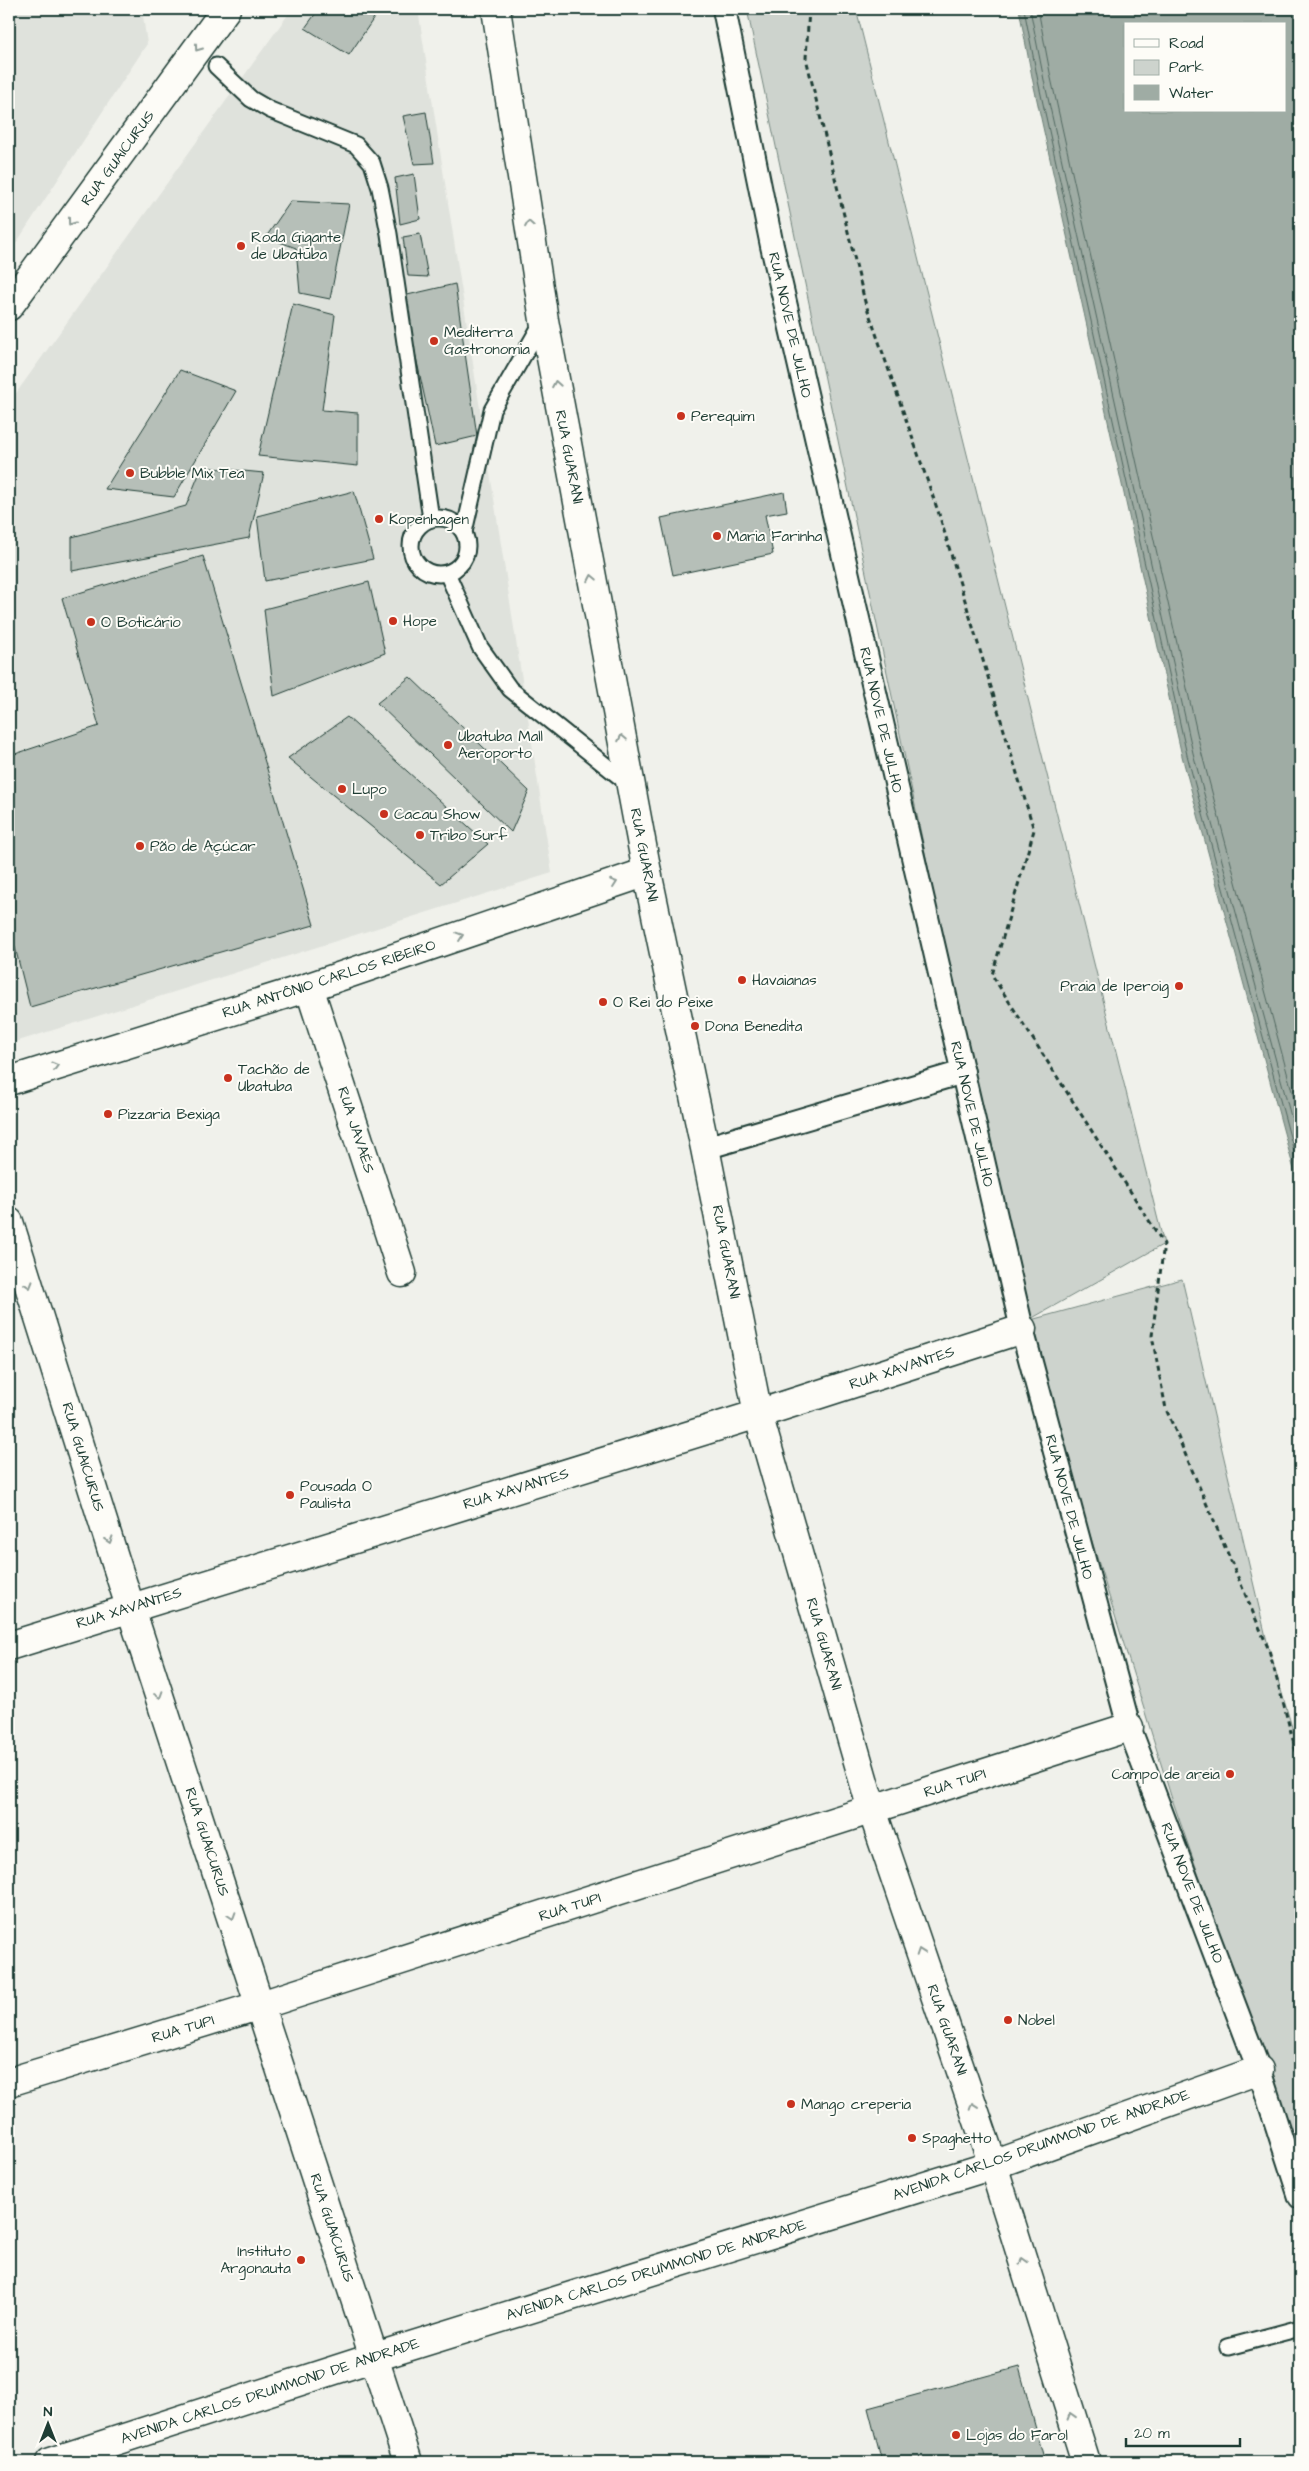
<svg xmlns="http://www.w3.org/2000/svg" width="1309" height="2471" font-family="'Architects Daughter',sans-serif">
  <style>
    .built { fill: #dfe2dc }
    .green { fill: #cdd3cd; stroke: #768880 }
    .water { fill: #9faca4; stroke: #6c8077; fill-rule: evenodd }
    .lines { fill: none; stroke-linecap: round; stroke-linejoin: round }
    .shore { stroke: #526961; stroke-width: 1 }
    .building { fill: #b6bfb8; stroke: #1f3d34 }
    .service-casing { stroke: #1f3d34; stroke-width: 19 }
    .pedestrian-casing { stroke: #1f3d34; stroke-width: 26 }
    .minor-casing { stroke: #1f3d34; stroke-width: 31 }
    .secondary-casing { stroke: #1f3d34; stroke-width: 31 }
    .path { stroke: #1f3d34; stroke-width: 3; stroke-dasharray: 5 4; stroke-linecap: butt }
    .service { stroke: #fdfcf7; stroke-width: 15 }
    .pedestrian { stroke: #fdfcf7; stroke-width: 22 }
    .minor { stroke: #fdfcf7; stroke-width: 28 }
    .secondary { stroke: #fdfcf7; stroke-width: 28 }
    .oneway { stroke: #8e9c96 }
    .poi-dot { fill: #c8321e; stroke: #fdfcf7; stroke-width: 2 }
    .labels { text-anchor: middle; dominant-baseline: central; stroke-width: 4; stroke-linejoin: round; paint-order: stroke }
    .street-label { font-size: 15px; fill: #1f3d34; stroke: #fdfcf7 }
    .poi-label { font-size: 15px; fill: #1f3d34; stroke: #fdfcf7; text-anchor: start }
  </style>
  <rect width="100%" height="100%" fill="#f0f1eb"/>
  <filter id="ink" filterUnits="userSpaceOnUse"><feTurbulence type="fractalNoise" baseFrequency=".02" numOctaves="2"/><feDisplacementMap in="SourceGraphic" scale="10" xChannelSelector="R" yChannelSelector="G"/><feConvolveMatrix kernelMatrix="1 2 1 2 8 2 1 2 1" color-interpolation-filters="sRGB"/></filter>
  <g filter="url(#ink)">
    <!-- built -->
    <g class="built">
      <path d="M9 9H142L147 44 9 254Z"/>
      <path d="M292 9H418L552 873 12 1043 9 1030V403Z"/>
    </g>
    <!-- green -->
    <path class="green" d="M747 9H856L1164 1244 1027 1321 1182 1279 1269 1650 1300 1754V2181L1265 2064 1171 1796 1024 1322Z"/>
    <!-- water -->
    <path class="water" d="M1019 9H1300V1192L1182 756 1033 82ZM1125 24H1285V111H1125Z"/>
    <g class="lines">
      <!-- shore -->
      <g class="shore">
        <path d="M1024 9 1038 81 1187 755 1300 1174"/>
        <path d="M1030 9 1044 80 1193 753 1300 1150"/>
        <path d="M1038 9 1051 78 1201 751 1300 1121"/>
      </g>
    </g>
    <!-- building -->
    <g class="building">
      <path d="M319 9H380L349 55 305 28Z"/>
      <path d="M426 112 434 163 414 164 403 116Z"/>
      <path d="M414 174 420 219 400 224 395 178Z"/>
      <path d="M291 201 349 204 330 299 300 293 296 248 266 237Z"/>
      <path d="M420 234 428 277 408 276 403 237Z"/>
      <path d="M455 284 477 436 435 446 403 296Z"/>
      <path d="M293 304 335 315 322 410 358 413V466L258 456Z"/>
      <path d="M180 370 236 391 174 497 105 489Z"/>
      <path d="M202 467 264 473 249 538 72 571V537L186 506Z"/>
      <path d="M354 491 373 559 265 581 257 516Z"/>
      <path d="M784 492 787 511 765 515 773 554 673 575 661 518Z"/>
      <path d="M203 556 314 925 30 1007 9 923V756L99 726 62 598Z"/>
      <path d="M369 582 385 653 274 696 264 609Z"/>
      <path d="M410 677 529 791 511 832 377 703Z"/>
      <path d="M347 717 488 844 441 884 288 758Z"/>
      <path d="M1019 2367 1045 2462H882L868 2408Z"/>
    </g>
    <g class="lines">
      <!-- service casing -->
      <g class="service-casing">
        <g id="service">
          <path d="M216 66 251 99 270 110 356 145 372 163 380 188 389 234 431 519"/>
          <circle cx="439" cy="546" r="28"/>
          <path d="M464 532 492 410 543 321"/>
          <path d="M447 573 480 647 510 689 630 785"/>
          <path d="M1228 2347 1300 2328"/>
        </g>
      </g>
      <!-- pedestrian casing -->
      <g class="pedestrian-casing">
        <g id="pedestrian">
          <path d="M724 9 772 246 1022 1329 1129 1727 1259 2070 1300 2197"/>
          <path d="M705 1148 963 1072"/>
        </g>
      </g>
      <!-- minor casing -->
      <g class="minor-casing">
        <g id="minor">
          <path d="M309 987 402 1273"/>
          <path d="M9 1081 309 987 647 872"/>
          <path d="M9 1646 758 1414 1022 1329"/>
          <path d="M9 2082 261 2005 1129 1727"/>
          <path d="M50 2462 372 2358 993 2165 1259 2070"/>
        </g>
      </g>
      <!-- secondary casing -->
      <g class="secondary-casing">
        <g id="secondary">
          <path d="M496 9 544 320 647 872 705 1148 758 1414 872 1810 993 2165 1086 2462"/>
          <path d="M9 306 226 9"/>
          <path d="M9 1222 115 1560 408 2462"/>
        </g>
      </g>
      <!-- path -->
      <path class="path" d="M809 9 806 58 865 302 939 514 1034 830 992 975 1164 1244 1152 1336 1166 1409 1269 1650 1300 1766"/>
      <!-- service -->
      <use href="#service" class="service"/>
      <!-- pedestrian -->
      <use href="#pedestrian" class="pedestrian"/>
      <!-- minor -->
      <use href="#minor" class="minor"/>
      <!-- secondary -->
      <use href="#secondary" class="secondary"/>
    </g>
    <!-- one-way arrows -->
    <defs><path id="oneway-chevron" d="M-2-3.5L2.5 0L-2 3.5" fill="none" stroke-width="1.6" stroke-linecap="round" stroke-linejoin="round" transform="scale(1.25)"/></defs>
    <g class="oneway">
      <use href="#oneway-chevron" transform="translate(198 48) rotate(126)"/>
      <use href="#oneway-chevron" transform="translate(71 222) rotate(126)"/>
      <use href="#oneway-chevron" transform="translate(529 224) rotate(-99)"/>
      <use href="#oneway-chevron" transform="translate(556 384) rotate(-100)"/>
      <use href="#oneway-chevron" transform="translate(592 578) rotate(-101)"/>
      <use href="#oneway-chevron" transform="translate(622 738) rotate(-101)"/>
      <use href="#oneway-chevron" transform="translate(614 883) rotate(-19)"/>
      <use href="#oneway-chevron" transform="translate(460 936) rotate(-19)"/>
      <use href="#oneway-chevron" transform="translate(55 1066) rotate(-17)"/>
      <use href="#oneway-chevron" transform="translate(29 1285) rotate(73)"/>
      <use href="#oneway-chevron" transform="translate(109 1540) rotate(73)"/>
      <use href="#oneway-chevron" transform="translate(159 1695) rotate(72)"/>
      <use href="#oneway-chevron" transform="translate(232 1916) rotate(72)"/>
      <use href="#oneway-chevron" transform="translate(920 1952) rotate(-109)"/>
      <use href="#oneway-chevron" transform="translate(973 2106) rotate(-109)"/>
      <use href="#oneway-chevron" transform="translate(1023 2261) rotate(-107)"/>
      <use href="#oneway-chevron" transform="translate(1071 2416) rotate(-107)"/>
    </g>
  </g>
  <!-- markers -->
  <g class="poi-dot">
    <circle cx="241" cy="246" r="5"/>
    <circle cx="434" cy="341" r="5"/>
    <circle cx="681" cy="416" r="5"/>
    <circle cx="130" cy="473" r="5"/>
    <circle cx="379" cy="519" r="5"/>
    <circle cx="717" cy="536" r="5"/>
    <circle cx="393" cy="621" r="5"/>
    <circle cx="91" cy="622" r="5"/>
    <circle cx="448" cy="745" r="5"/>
    <circle cx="342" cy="789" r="5"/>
    <circle cx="384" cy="814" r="5"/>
    <circle cx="420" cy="835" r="5"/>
    <circle cx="140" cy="846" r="5"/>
    <circle cx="742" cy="980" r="5"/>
    <circle cx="1179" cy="986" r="5"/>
    <circle cx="603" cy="1002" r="5"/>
    <circle cx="695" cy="1026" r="5"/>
    <circle cx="228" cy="1078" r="5"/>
    <circle cx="108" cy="1114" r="5"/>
    <circle cx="290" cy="1495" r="5"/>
    <circle cx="1230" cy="1774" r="5"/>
    <circle cx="1008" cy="2020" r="5"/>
    <circle cx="791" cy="2104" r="5"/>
    <circle cx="912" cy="2138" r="5"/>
    <circle cx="301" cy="2260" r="5"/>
    <circle cx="956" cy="2435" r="5"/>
  </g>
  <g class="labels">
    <!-- street labels -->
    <g class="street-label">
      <text transform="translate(118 158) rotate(-54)">RUA GUAICURUS</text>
      <text transform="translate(790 325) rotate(77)">RUA NOVE DE JULHO</text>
      <text transform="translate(569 457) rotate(79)">RUA GUARANI</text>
      <text transform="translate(881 720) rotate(77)">RUA NOVE DE JULHO</text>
      <text transform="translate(644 855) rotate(79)">RUA GUARANI</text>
      <text transform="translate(329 979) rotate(-18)">RUA ANTÔNIO CARLOS RIBEIRO</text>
      <text transform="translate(972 1114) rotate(77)">RUA NOVE DE JULHO</text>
      <text transform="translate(356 1130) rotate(72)">RUA JAVAÉS</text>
      <text transform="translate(726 1252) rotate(79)">RUA GUARANI</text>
      <text transform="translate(902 1368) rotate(-18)">RUA XAVANTES</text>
      <text transform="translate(83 1457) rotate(73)">RUA GUAICURUS</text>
      <text transform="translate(516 1489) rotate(-17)">RUA XAVANTES</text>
      <text transform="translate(1069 1507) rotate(75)">RUA NOVE DE JULHO</text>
      <text transform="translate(129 1608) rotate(-17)">RUA XAVANTES</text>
      <text transform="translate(824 1644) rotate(74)">RUA GUARANI</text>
      <text transform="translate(955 1783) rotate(-18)">RUA TUPI</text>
      <text transform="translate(207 1842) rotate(72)">RUA GUAICURUS</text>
      <text transform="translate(1192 1893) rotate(69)">RUA NOVE DE JULHO</text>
      <text transform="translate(570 1907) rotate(-18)">RUA TUPI</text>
      <text transform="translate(183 2029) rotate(-17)">RUA TUPI</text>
      <text transform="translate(947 2030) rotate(71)">RUA GUARANI</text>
      <text transform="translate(1041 2145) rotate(-19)">AVENIDA CARLOS DRUMMOND DE ANDRADE</text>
      <text transform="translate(332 2228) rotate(72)">RUA GUAICURUS</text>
      <text transform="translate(656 2270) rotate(-17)">AVENIDA CARLOS DRUMMOND DE ANDRADE</text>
      <text transform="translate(270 2391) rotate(-18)">AVENIDA CARLOS DRUMMOND DE ANDRADE</text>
    </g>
    <!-- poi labels -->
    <g class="poi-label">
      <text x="251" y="237">Roda Gigante<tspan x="251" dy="17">de Ubatuba</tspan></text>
      <text x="444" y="332">Mediterra<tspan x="444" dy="17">Gastronomia</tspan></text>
      <text x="691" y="416">Perequim</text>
      <text x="140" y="473">Bubble Mix Tea</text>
      <text x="389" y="519">Kopenhagen</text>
      <text x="727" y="536">Maria Farinha</text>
      <text x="403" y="621">Hope</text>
      <text x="101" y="622">O Boticário</text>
      <text x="458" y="736">Ubatuba Mall<tspan x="458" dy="17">Aeroporto</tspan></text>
      <text x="352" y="789">Lupo</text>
      <text x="394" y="814">Cacau Show</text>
      <text x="430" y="835">Tribo Surf</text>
      <text x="150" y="846">Pão de Açúcar</text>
      <text x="752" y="980">Havaianas</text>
      <text x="1169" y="986" text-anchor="end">Praia de Iperoig</text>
      <text x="613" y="1002">O Rei do Peixe</text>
      <text x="705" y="1026">Dona Benedita</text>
      <text x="238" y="1069">Tachão de<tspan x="238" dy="17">Ubatuba</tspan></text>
      <text x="118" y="1114">Pizzaria Bexiga</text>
      <text x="300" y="1486">Pousada O<tspan x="300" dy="17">Paulista</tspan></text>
      <text x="1220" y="1774" text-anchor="end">Campo de areia</text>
      <text x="1018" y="2020">Nobel</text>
      <text x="801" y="2104">Mango creperia</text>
      <text x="922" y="2138">Spaghetto</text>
      <text x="291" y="2251" text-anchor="end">Instituto<tspan x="291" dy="17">Argonauta</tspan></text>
      <text x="966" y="2435">Lojas do Farol</text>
    </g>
  </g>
  <!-- margin -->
  <rect width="1309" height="2471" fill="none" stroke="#fdfcf7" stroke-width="30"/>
  <rect x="15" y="15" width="1279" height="2441" fill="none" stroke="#1f3d34" stroke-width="2" filter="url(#ink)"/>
  <!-- legend -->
  <rect x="1124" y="22" width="162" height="90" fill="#fdfcf7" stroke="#a4b0a9"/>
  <rect x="1134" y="39" width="25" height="8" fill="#fdfcf7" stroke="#a4b0a9"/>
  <text x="1169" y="48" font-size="15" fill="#1f3d34">Road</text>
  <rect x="1134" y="60" width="25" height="15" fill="#cdd3cd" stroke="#a4b0a9"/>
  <text x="1169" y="72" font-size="15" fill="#1f3d34">Park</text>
  <rect x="1134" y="85" width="25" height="15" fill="#9faca4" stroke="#a4b0a9"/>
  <text x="1169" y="98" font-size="15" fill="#1f3d34">Water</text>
  <!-- north arrow -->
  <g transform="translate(48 2424)" stroke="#fdfcf7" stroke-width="4" paint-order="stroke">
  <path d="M0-4L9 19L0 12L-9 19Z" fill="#1f3d34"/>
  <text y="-8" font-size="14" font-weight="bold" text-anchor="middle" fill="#1f3d34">N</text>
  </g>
  <!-- scale -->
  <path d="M1126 2438v8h114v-8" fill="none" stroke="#1f3d34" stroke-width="2.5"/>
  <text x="1134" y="2438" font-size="15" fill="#1f3d34" stroke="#fdfcf7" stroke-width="4" paint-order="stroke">20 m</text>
</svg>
